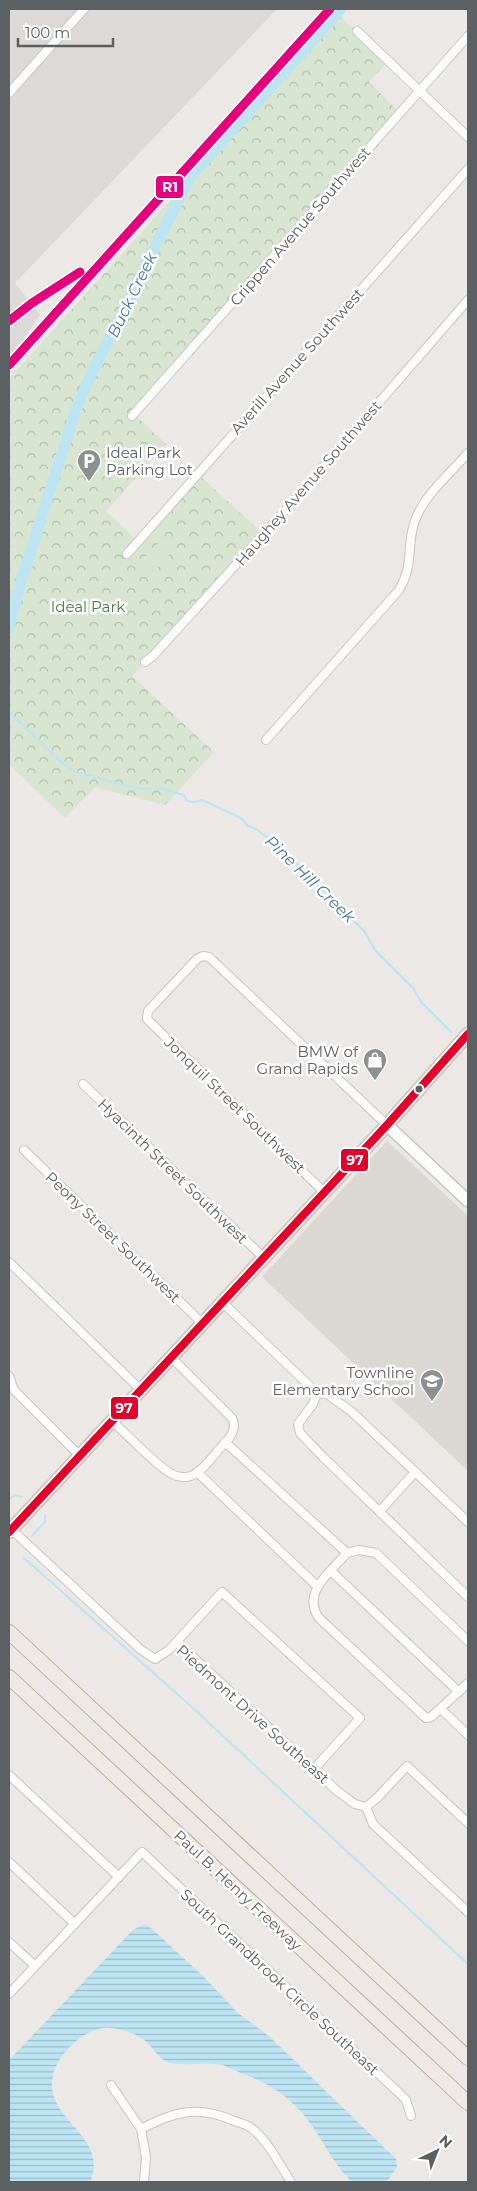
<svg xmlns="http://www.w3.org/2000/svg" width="477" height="2191" font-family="Montserrat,sans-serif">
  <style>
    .industrial { fill: #dcd9d7 }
    .education { fill: #dbd8d3 }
    .forest { fill: url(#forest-crowns) }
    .garden { fill: #d7e5d1 }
    .water { fill: url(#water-rules) }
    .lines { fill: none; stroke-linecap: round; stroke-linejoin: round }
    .stream { stroke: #bce4f2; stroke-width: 2 }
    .river { stroke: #bce4f2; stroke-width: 11 }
    .minor-casing { stroke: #c7c7c7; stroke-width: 10 }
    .secondary-casing { stroke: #c6c6c6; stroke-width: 14 }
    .primary-casing { stroke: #d1c4b5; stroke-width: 15 }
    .motorway-casing { stroke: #c0ac95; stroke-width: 16 }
    .minor { stroke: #fcfcfb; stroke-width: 8 }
    .secondary { stroke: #fcfcfb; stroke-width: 11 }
    .primary { stroke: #f2eee8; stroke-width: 12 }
    .motorway { stroke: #eee9e2; stroke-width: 14 }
    .bus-1-casing { stroke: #fff; stroke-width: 11 }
    .bus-1 { stroke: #e4002b; stroke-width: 8 }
    .rail-1-casing { stroke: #fff; stroke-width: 12 }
    .rail-1 { stroke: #e5007d; stroke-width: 9 }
    .bus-dot { fill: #5b6063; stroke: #fff; stroke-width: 2 }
    .labels { text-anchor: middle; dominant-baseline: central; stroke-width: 5; stroke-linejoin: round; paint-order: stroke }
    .street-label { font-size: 15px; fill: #5b6063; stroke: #fff }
    .poi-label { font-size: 15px; fill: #5b6063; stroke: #fff; text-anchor: end }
    .park-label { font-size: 15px; fill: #43823b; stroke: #fff }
    .water-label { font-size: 16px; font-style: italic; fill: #407998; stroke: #fff }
    .line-badge { stroke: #fff; stroke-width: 2 }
    .badge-label { font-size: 14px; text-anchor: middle; font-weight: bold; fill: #fff }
  </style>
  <defs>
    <pattern id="forest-crowns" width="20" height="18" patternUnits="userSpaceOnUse" patternTransform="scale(1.25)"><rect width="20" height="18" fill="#d7e5d1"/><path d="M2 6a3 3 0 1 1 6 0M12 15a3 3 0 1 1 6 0" fill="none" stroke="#b1bdad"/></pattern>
    <pattern id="water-rules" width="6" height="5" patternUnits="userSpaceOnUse" patternTransform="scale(1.25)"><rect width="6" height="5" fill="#bce4f2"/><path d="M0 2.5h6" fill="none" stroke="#9cbcc8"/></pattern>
  </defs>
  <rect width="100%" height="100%" fill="#ebe8e5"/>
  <!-- industrial -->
  <path class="industrial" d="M9 9H277L15 283 40 315 9 361Z"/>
  <!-- education -->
  <path class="education" d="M387 1141 468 1216V1471L262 1277Z"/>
  <!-- forest -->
  <path class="forest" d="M338 14 388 62 369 82 397 110 131 411 166 444 106 511 140 543 200 476 262 533 132 676 214 752 165 805 95 787 65 818 9 764V379Z"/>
  <!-- garden -->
  <path class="garden" d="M160 541 172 552 154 571 142 560Z"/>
  <!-- water -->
  <path class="water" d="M144 1924 151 1928 204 1977 238 2013 270 2037 396 2159 397 2167 388 2180 381 2182H352C329 2161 317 2123 290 2101 272 2085 256 2079 234 2070 229 2068 222 2064 217 2064 202 2062 186 2066 171 2063 159 2061 153 2046 143 2039 133 2032 115 2027 103 2028 82 2031 58 2054 53 2075 42 2120 110 2134 90 2182H9V2060L133 1930Z"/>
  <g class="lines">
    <!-- stream -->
    <g class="stream">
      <path d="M9 712 60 761 76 772 128 786 143 789 159 788 184 795 187 801 194 802 202 800 241 818 248 826 256 829 280 847 364 931 375 950 413 988 421 1002 451 1032"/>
      <path d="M9 1499 15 1495 22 1497"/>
      <path d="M32 1536 45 1522V1515"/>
      <path d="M24 1558 193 1708 468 1964"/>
    </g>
    <!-- river -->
    <path class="river" d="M9 628 20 585 76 409 91 375 190 177 341 9"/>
    <!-- minor casing -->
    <g class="minor-casing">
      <g id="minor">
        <path d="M357 31 468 137"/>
        <path d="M9 93 84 9"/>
        <path d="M132 416 468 36"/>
        <path d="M127 554 468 169"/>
        <path d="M145 662 153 656 290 505 468 300"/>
        <path d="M266 740 399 590C413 566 407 552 413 527 420 498 449 475 468 453"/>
        <path d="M83 1084 263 1257"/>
        <path d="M24 1150 202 1323"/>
        <path d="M324 1192 147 1019 148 1011 197 959 203 956 209 957 387 1125"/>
        <path d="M9 1262 141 1390"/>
        <path d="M222 1302 317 1393 327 1394 352 1412 468 1522"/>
        <path d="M9 1376 14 1390 80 1456"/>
        <path d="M317 1393 313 1404 298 1424 300 1433 323 1457 468 1597"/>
        <path d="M112 1421C126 1433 157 1467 172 1474 177 1477 186 1478 191 1476 202 1472 213 1456 221 1447 229 1439 238 1430 232 1418L171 1357"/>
        <path d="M225 1442 347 1553 359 1550 376 1553 468 1641"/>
        <path d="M197 1472 317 1586"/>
        <path d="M380 1511 415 1472"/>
        <path d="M11 1529 140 1649 155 1659 169 1650 222 1592 360 1718 314 1769"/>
        <path d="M347 1553C331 1571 301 1593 319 1618L426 1718 431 1717 468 1683"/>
        <path d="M331 1571 459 1692"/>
        <path d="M177 1642 337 1791 355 1804 366 1807 373 1824 468 1912"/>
        <path d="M441 1709 468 1735"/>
        <path d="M9 1775 119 1877"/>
        <path d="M366 1807 377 1798 407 1766 468 1823"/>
        <path d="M9 1862 75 1924"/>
        <path d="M9 1942 35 1966"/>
        <path d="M9 1994 142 1852 398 2092 406 2100 411 2116"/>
        <path d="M111 2085 141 2129 146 2157 144 2182"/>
        <path d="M141 2129C173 2112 197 2105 232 2120 237 2122 245 2124 250 2127 268 2140 279 2164 291 2182"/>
      </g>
    </g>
    <!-- secondary casing -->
    <g class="secondary-casing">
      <path id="secondary" d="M387 1125 468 1201"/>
    </g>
    <!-- primary casing -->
    <g class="primary-casing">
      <path id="primary" d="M9 1532 387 1125 468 1034"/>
    </g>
    <!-- motorway casing -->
    <g class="motorway-casing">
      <g id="motorway">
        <path d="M9 1632 468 2058"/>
        <path d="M9 1677 468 2103"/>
      </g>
    </g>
    <!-- minor -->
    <use href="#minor" class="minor"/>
    <!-- secondary -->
    <use href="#secondary" class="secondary"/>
    <!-- primary -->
    <use href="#primary" class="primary"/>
    <!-- motorway -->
    <use href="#motorway" class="motorway"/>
    <!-- bus-1 casing -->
    <g class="bus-1-casing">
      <path id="bus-1" d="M9 1532 387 1125 468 1034"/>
    </g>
    <!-- bus-1 -->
    <use href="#bus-1" class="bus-1"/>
    <!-- rail-1 casing -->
    <g class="rail-1-casing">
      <g id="rail-1">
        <path d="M9 321 32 303 80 272"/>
        <path d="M9 365 330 9"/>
      </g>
    </g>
    <!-- rail-1 -->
    <use href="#rail-1" class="rail-1"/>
  </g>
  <!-- icons -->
  <defs>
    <g id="parking-pin" transform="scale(1.25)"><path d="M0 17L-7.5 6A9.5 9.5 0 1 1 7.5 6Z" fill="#8d9090" stroke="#fff"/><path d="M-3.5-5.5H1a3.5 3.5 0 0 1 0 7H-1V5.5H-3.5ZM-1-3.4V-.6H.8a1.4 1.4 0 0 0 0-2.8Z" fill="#fff"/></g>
    <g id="shop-pin" transform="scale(1.25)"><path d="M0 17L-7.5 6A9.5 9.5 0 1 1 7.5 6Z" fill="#8d9090" stroke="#fff"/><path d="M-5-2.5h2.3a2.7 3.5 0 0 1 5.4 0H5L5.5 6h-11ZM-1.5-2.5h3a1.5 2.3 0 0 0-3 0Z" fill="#fff"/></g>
    <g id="school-pin" transform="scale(1.25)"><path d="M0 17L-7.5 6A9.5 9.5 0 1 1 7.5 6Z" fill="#8d9090" stroke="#fff"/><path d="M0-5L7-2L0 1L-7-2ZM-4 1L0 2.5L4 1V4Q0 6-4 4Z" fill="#fff"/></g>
  </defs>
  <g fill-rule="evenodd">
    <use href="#parking-pin" x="89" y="461"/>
    <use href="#shop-pin" x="375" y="1060"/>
    <use href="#school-pin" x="432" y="1381"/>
  </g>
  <!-- markers -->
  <circle class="bus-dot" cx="419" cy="1089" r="4.5"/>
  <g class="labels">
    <!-- street labels -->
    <g class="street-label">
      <text transform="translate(300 226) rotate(-49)">Crippen Avenue Southwest</text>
      <text transform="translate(297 361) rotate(-48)">Averill Avenue Southwest</text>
      <text transform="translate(308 483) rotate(-49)">Haughey Avenue Southwest</text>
      <text transform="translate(235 1105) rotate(44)">Jonquil Street Southwest</text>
      <text transform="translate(173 1171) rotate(44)">Hyacinth Street Southwest</text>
      <text transform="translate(113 1237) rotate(44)">Peony Street Southwest</text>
      <text transform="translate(253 1714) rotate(42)">Piedmont Drive Southeast</text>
      <text transform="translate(238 1890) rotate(43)">Paul B. Henry Freeway</text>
      <text transform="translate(280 1982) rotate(43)">South Grandbrook Circle Southeast</text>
    </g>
    <!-- poi labels -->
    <g class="poi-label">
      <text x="106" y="452" text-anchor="start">Ideal Park<tspan x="106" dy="17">Parking Lot</tspan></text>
      <text x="358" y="1051">BMW of<tspan x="358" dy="17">Grand Rapids</tspan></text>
      <text x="414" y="1372">Townline<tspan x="414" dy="17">Elementary School</tspan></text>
    </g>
    <!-- park labels -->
    <g class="park-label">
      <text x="88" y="606">Ideal Park</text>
    </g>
    <!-- water labels -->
    <g class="water-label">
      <text transform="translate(132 295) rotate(-64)">Buck Creek</text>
      <text transform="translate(310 879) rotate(44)">Pine Hill Creek</text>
    </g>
  </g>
  <g class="line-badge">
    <rect x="155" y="175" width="29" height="24" rx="5" fill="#e5007d"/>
    <rect x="340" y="1148" width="29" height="24" rx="5" fill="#e4002b"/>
    <rect x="110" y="1396" width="29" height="24" rx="5" fill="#e4002b"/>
  </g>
  <g class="badge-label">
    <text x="170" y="192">R1</text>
    <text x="355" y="1165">97</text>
    <text x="124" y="1413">97</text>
  </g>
  <!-- border -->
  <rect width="477" height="2191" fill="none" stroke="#5b6063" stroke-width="20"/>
  <!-- north arrow -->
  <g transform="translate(437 2151) rotate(43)" stroke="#ffffff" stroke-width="4" paint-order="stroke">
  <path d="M0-4L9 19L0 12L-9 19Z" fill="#5b6063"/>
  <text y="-8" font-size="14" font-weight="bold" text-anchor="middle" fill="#5b6063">N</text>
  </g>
  <!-- scale -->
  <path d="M18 38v8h95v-8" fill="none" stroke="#5b6063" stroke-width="2.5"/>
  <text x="25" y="38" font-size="15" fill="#5b6063" stroke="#ffffff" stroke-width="4" paint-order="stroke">100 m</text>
</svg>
